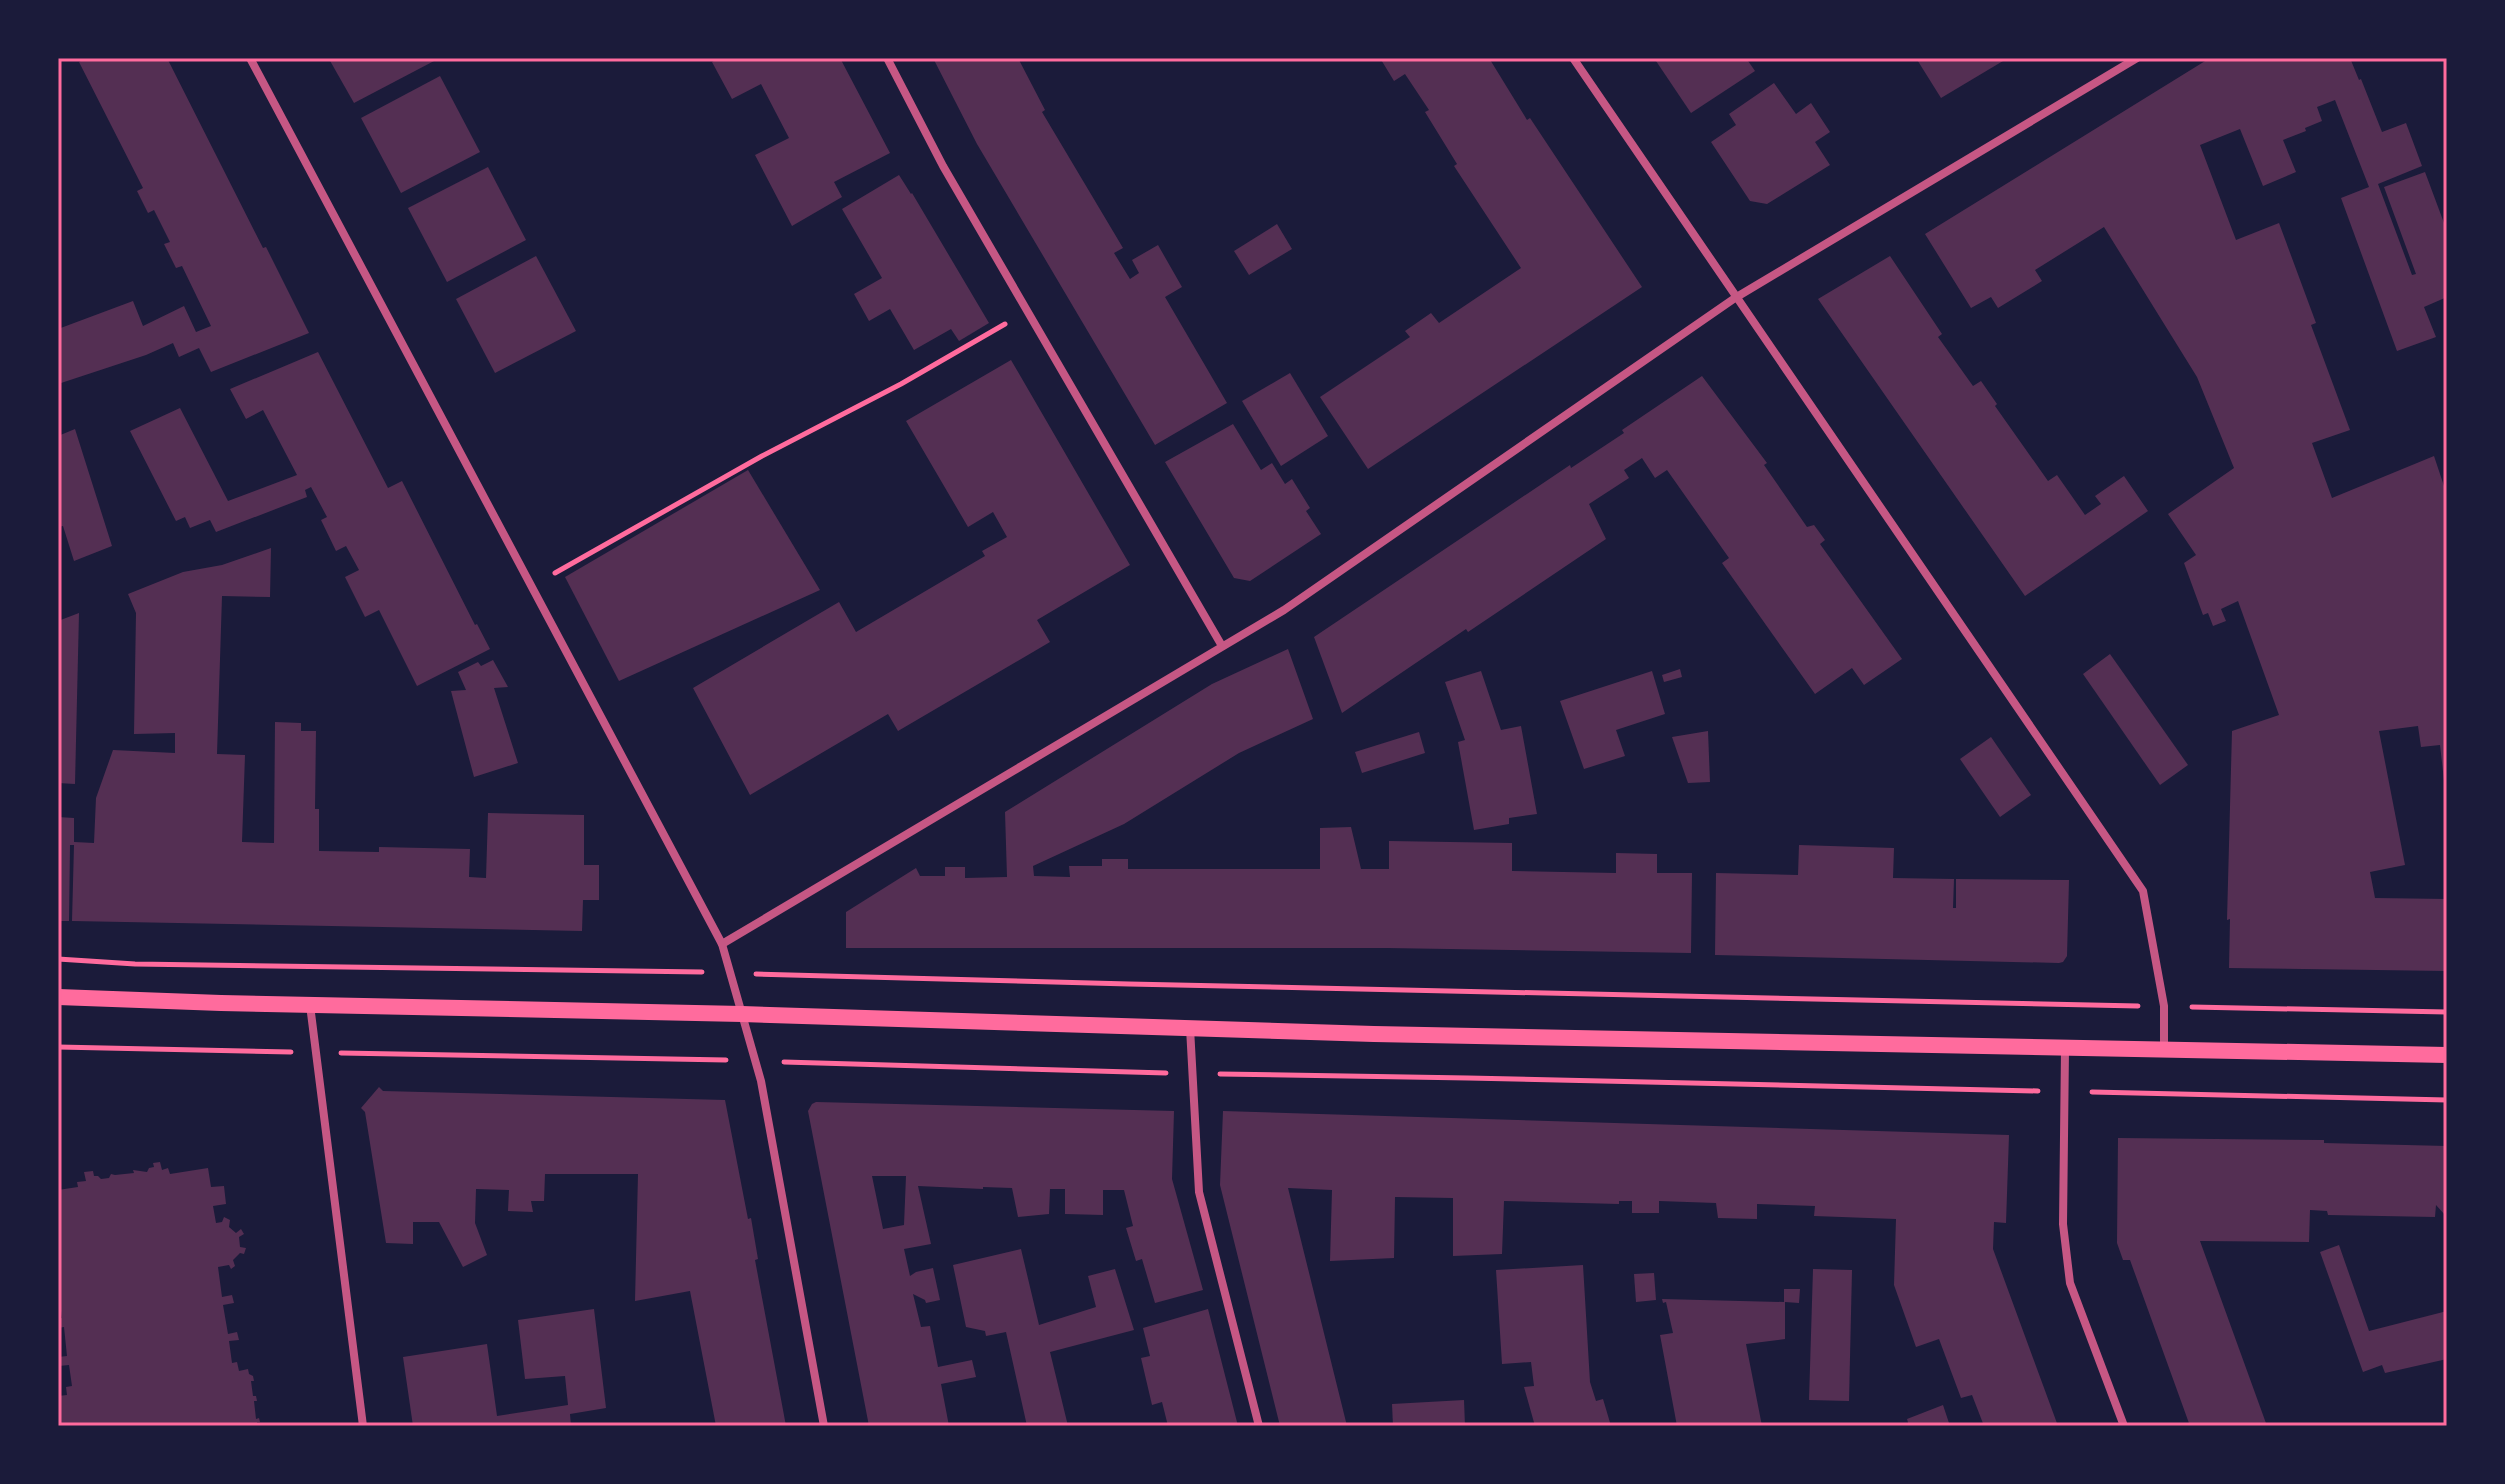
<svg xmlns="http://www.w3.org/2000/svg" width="2505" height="1484" font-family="'Public Sans',sans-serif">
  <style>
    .building { fill: #542f53; fill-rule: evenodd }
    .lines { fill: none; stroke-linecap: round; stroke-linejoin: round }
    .path { stroke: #ff6b9d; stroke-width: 5 }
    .minor { stroke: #c65784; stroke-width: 8 }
    .secondary { stroke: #ff6b9d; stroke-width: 16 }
    .neatline { fill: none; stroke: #ff6b9d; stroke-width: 3 }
  </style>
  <rect width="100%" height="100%" fill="#1b1b3a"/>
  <!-- building -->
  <g class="building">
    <path d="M86 58H167L263 248 266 247 309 333 211 372 199 348 179 357 173 343 146 355 58 384V329L133 301 143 326 184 306 196 332 211 326 182 266 176 268 164 244 170 242 154 210 148 213 137 191 143 188 79 62Z"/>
    <path d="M331 58H432L434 61 354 103 329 59Z"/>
    <path d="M719 58H840L890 153 834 182 842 197 792 226 755 155 789 138 761 84 732 99 712 62Z"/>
    <path d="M933 58H1018L1045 110 1042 112 1123 248 1114 253 1130 279 1139 273 1132 260 1158 245 1182 287 1165 297 1227 403 1155 445 977 144Z"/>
    <path d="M1380 58H1489L1527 120 1530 118 1642 287 1368 469 1320 397 1410 337 1405 331 1431 313 1439 323 1521 268 1454 166 1457 164 1425 112 1429 110 1405 74 1394 81Z"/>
    <path d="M1654 58H1746L1755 71 1691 113Z"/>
    <path d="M1916 58H2008L1941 98Z"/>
    <path d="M2210 58H2350L2359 80 2361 79 2382 132 2406 123 2422 166 2378 184 2412 275 2416 274 2384 187 2425 172 2447 231V297L2424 307 2436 337 2397 351 2341 198 2369 187 2335 100 2317 107 2322 121 2305 128 2306 131 2283 140 2296 172 2263 186 2240 129 2200 145 2236 240 2279 223 2316 323 2311 325 2350 430 2312 443 2332 498 2434 456 2447 495V789H2445L2440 745 2421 747 2418 726 2379 731 2405 865 2370 872 2375 898 2447 899V971L2229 968 2230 919 2227 920 2232 731 2279 715 2238 601 2221 609 2226 621 2213 626 2208 613 2203 615 2184 563 2196 555 2168 514 2234 468 2197 377 2104 227 2035 270 2042 281 1998 308 1991 297 1971 308 1925 234Z"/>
    <path d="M440 76 480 152 401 193 361 118Z"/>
    <path d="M1774 83 1796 114 1811 103 1830 132 1815 142 1830 165 1767 204 1750 201 1711 142 1736 125 1729 114Z"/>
    <path d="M488 167 526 240 447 282 408 208Z"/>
    <path d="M899 175 911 194 912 193 989 323 959 341 951 329 914 350 890 309 869 321 854 294 882 278 842 209Z"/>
    <path d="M1277 224 1292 249 1249 275 1234 251Z"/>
    <path d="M536 256 576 331 495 373 456 299Z"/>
    <path d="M1890 256 1942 334 1938 337 1973 386 1981 381 1997 404 1995 406 2048 481 2057 475 2085 515 2101 504 2095 496 2124 476 2148 511 2025 596 1818 299Z"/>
    <path d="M318 352 388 488 402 481 475 625 477 624 490 649 417 686 379 610 365 617 345 577 359 570 346 546 336 551 321 520 327 517 311 487 305 490 307 497 216 532 210 520 190 528 185 517 176 521 130 431 180 408 228 501 297 475 263 410 246 419 230 389Z"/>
    <path d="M1011 360 1130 565 1037 620 1050 642 898 731 888 714 750 795 693 688 839 602 856 632 985 556 982 551 1007 537 993 512 968 527 906 421Z"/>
    <path d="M1290 373 1328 436 1281 466 1242 401Z"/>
    <path d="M1702 376 1767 463 1764 465 1807 527 1814 525 1825 540 1820 544 1902 659 1864 685 1852 668 1815 694 1722 563 1729 558 1667 470 1655 478 1642 458 1624 470 1629 478 1589 504 1606 539 1468 632 1466 629 1342 713 1314 637 1570 465 1571 468 1624 433 1622 430Z"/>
    <path d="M1233 424 1261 470 1272 463 1285 484 1292 479 1310 508 1306 511 1321 534 1250 581 1234 578 1165 462Z"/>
    <path d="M75 429 112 546 74 561 63 526 58 527V436Z"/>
    <path d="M748 470 820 590 619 681 565 577Z"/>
    <path d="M271 548 270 597 222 596 217 754 245 755 242 842 274 843 275 722 301 723V731H316L315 809H319V851L379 852V847L470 849 469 877 486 878 488 813 584 815V865H599V900H583L582 931 72 921 74 845H70L69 921H58V817L74 818V842L94 843 96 798 113 750 175 753V733L134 734 136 613 128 594 183 572 222 565Z"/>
    <path d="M79 613 75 784 58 783V621Z"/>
    <path d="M1288 649 1313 719 1239 753 1124 824 1033 866 1034 876 1070 877 1069 866H1102V859H1128V869H1320V828L1351 827 1361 869H1389V841L1512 843V871L1616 873V853L1657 854V873H1692L1691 953 1387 948H846V912L916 868 920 876H945V867H965V878L1007 877 1005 812 1212 684Z"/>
    <path d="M2110 654 2188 765 2160 785 2083 674Z"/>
    <path d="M493 660 508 687 494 688 518 763 474 777 451 691 466 690 458 672 478 662 481 666Z"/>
    <path d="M1680 669 1682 677 1664 682 1662 675Z"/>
    <path d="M1481 671 1501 730 1521 726 1537 814 1509 818V824L1474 830 1458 742 1465 740 1445 682Z"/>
    <path d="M1652 671 1665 714 1616 730 1625 756 1584 769 1560 701Z"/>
    <path d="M1708 731 1710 782 1688 783 1672 737Z"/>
    <path d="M1419 732 1425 753 1362 773 1355 752Z"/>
    <path d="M1991 737 2031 795 2000 817 1960 759Z"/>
    <path d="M1799 845 1894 848 1893 878 1954 879 1953 908H1956V879L2069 880 2067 956 2063 962 2059 963 1715 955 1716 873 1798 875Z"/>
    <path d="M379 1087 383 1091 725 1100 748 1219 751 1218 758 1259 755 1260 786 1426H716L690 1291 635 1301 638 1174H545L544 1201H531L533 1212 508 1211 509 1190 476 1189 475 1223 487 1255 463 1267 439 1222H413V1244L386 1243 365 1112 361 1108Z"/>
    <path d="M816 1102 1174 1111 1172 1179 1203 1290 1155 1303 1142 1259 1136 1261 1126 1228 1133 1226 1124 1190H1103V1215L1065 1214V1189H1050L1049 1214 1018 1217 1012 1188 983 1187V1189L918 1186 931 1244 904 1249 910 1276 916 1272 933 1268 940 1300 926 1303 925 1300 913 1294 921 1327 930 1326 938 1367 972 1360 976 1377 941 1384 949 1426H869L808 1111 812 1104ZM872 1176H906L904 1225 883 1229Z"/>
    <path d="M1223 1111 2009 1135 2006 1223 1994 1222 1993 1249 2058 1426H1984L1972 1395 1961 1398 1939 1339 1916 1347 1894 1285 1896 1219 1814 1216 1815 1206 1757 1204V1219L1718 1218 1716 1203 1659 1201V1213H1632V1201H1619V1204L1504 1201 1502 1254 1453 1256V1198L1395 1197 1394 1258 1330 1261 1332 1190 1288 1188 1347 1426H1280L1220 1185Z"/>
    <path d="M2118 1138 2324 1140V1143L2447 1146V1214L2445 1215 2436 1205 2435 1217 2328 1215 2327 1211 2310 1210 2309 1242 2200 1241 2267 1426H2190L2130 1260H2123L2117 1243Z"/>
    <path d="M160 1162 162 1170 168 1168 170 1174 208 1168 211 1187 224 1186 226 1204 213 1206 216 1223 222 1222 224 1217 230 1220 229 1227 236 1233 241 1229 244 1234 239 1237 240 1247 246 1248 244 1254 240 1253 233 1260 235 1266 231 1269 229 1265 218 1267 222 1297 232 1295 234 1303 223 1305 228 1334 237 1332 239 1340 229 1341 232 1363 237 1362 239 1371 248 1369 249 1374 253 1376 254 1381H251L253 1396H256L257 1401H254L256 1419 259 1418 260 1422H257V1426H60L58 1396 67 1395 66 1387 72 1386 69 1365 59 1366 58 1363V1357L67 1356 64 1327 58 1328V1319L62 1318 58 1289V1190L78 1187 77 1182 86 1181 84 1172 93 1171 94 1176H98L101 1179 109 1178 111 1174 115 1175 134 1173 133 1170 147 1172 149 1168 154 1167 153 1163Z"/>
    <path d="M2339 1245 2369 1331 2447 1311V1359L2385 1373 2382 1365 2363 1372 2320 1252Z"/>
    <path d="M1021 1249 1039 1325 1096 1307 1088 1276 1115 1269 1134 1330 1050 1352 1068 1426H1027L1006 1332 986 1336 985 1331 966 1327 953 1265Z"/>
    <path d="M1583 1265 1590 1382 1596 1401 1603 1399 1611 1426H1535L1524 1387 1534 1386 1531 1362 1502 1364 1496 1270Z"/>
    <path d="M1813 1269 1852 1270 1849 1401 1809 1400Z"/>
    <path d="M1654 1273 1656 1300 1636 1302 1634 1274Z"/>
    <path d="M1784 1289H1800L1799 1303 1785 1302V1339L1746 1344 1762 1426H1677L1660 1335 1673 1333 1666 1302 1663 1303 1662 1299 1784 1302Z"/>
    <path d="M594 1309 606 1408 570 1414 571 1426H413L403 1357 487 1344 497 1416 568 1405 565 1376 525 1379 518 1320Z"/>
    <path d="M1208 1309 1238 1426H1168L1162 1402 1152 1405 1141 1358 1150 1356 1143 1328Z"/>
    <path d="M1464 1400 1465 1426H1393L1392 1404Z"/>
    <path d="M1943 1405 1950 1426H1909L1907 1419Z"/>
  </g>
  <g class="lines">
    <!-- path -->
    <g class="path">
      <path d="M555 573 762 456 901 384 1005 324"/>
      <path d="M58 959 135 964 702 972"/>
      <path d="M756 974 1129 984 2138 1006"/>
      <path d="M2192 1007 2447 1012"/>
      <path d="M58 1047 291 1052"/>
      <path d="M341 1053 726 1060"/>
      <path d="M784 1062 1166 1073"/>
      <path d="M1220 1074 1468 1078 2038 1091"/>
      <path d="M2092 1092 2447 1100"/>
    </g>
    <!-- minor -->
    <g class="minor">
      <path d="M250 58 722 944 761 1081 824 1426"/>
      <path d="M887 58 943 166 1222 646"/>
      <path d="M1573 58 2143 891 2164 1006V1049"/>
      <path d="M722 944 1284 610 1735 298 2137 58"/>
      <path d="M310 1005 363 1426"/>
      <path d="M1190 1028 1199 1192 1259 1426"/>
      <path d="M2065 1049 2063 1224 2070 1283 2124 1426"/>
    </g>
    <!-- secondary -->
    <path class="secondary" d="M58 997 221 1003 742 1014 1374 1034 2447 1055"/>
  </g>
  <!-- border -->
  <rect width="2505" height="1484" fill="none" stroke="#1b1b3a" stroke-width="120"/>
  <rect x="60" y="60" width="2385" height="1364" class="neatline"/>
</svg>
